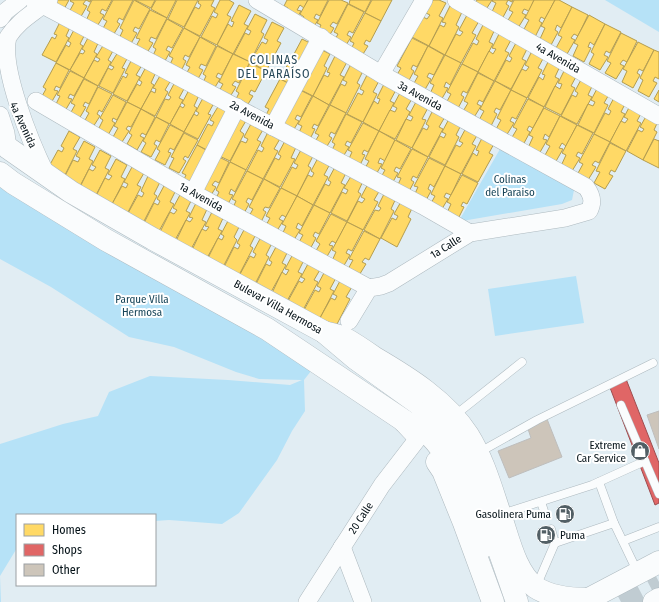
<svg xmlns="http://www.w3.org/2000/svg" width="659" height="602" font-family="'Fira Sans Condensed',sans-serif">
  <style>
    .green { fill: #b6e2f7 }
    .homes { fill: #ffd966; stroke: #b49d4f }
    .shops { fill: #e06666; stroke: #9e4d4f }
    .building { fill: #cdc5ba; stroke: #bebebd }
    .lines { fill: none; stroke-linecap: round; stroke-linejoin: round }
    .primary-tunnel { stroke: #c0ccd2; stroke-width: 22; stroke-dasharray: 22 11; stroke-linecap: butt }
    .service-casing { stroke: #adb9bf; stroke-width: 9 }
    .minor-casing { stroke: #adb9bf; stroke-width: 18 }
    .secondary-casing { stroke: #adb9bf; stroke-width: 23 }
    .primary-casing { stroke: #adb9bf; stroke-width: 23 }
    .service { stroke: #fafcfd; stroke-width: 8 }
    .minor { stroke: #fafcfd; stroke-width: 17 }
    .secondary { stroke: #fafcfd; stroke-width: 22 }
    .primary { stroke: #fafcfd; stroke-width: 22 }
    .labels { text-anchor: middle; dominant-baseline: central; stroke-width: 4; stroke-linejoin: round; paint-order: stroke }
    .street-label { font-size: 11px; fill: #051218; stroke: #fff }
    .park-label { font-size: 11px; fill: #154357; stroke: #fff }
    .poi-label { font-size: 11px; fill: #051218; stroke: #fff; text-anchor: end }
    .neighbourhood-label { font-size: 12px; letter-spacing: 1px; fill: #284959; stroke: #fff }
  </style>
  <rect width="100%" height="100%" fill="#e1edf3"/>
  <!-- green -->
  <g class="green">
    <path d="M605 0H659V32Z"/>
    <path d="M500 149 571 187 574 190 572 200 562 204 468 220 464 221 460 219Z"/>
    <path d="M0 185 268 336 311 371 304 380 305 411 292 431 277 460 239 513 222 524 169 520 155 521V515H17V548L0 576 1 602H0V444L63 424 98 416 109 392 150 376 228 380 290 385 302 380 259 379 236 372 174 347 129 337 51 287 0 259Z"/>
    <path d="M576 276 584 323 495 336 488 289Z"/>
  </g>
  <!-- homes -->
  <g class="homes">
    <path d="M54 0H69L63 11Z"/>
    <path d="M71 0H91L90 2 86 0 83 4 87 6 79 20 68 14 74 3 70 1Z"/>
    <path d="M92 0H112L106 11 102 9 100 13 104 15 96 28 85 23 90 12 87 10Z"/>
    <path d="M113 0H133L123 20 119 18 117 22 120 24 112 37 101 32 107 21 103 19Z"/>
    <path d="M134 0 150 9 139 29 135 27 133 31 137 33 129 47 118 41 123 30 120 28Z"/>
    <path d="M135 0H155L151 8Z"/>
    <path d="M156 0H176L167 18 151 9Z"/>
    <path d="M177 0H198L184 27 168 19Z"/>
    <path d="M199 0H214L211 6 215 8 200 36 184 28 195 7 199 9 201 5 198 3Z"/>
    <path d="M220 0H229L234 3 227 15 231 17 217 45 201 37 212 16 216 18 218 14 214 12Z"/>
    <path d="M287 0H308L304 8 300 5 297 10 301 11 293 25 282 19 288 8 284 6Z"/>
    <path d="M308 0H328L320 16 316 14 314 18 318 20 310 33 299 27 304 17 300 14Z"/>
    <path d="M329 0H341L348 3 337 24 333 22 330 26 334 28 326 41 315 36 321 25 317 23Z"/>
    <path d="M350 0H371L365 12 349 4Z"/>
    <path d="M372 0H392L381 21 365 13Z"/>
    <path d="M433 0H439L446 3 439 16 443 18 429 46 412 37 423 17 427 19 430 15 426 13Z"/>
    <path d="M477 0H492L485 11 474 5Z"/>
    <path d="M493 0H513L512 2 508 0 506 4 509 6 502 19 491 14 496 3 492 1Z"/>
    <path d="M514 0H534L529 11 524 9 522 13 526 15 518 28 507 22 513 12 509 10Z"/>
    <path d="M534 0H555L545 19 541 17 539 21 542 23 535 37 523 31 529 20 525 18Z"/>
    <path d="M555 0H559L572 7 561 28 557 25 555 30 558 32 551 45 540 39 545 28 541 26Z"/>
    <path d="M348 4 364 12 353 33 349 31 347 35 351 37 343 50 332 45 338 34 334 32Z"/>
    <path d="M239 5 251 11 244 24 248 26 233 54 217 45 228 24 232 27 234 22 231 21Z"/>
    <path d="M450 6 462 12 456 25 459 27 445 55 429 46 440 25 444 27 446 23 442 22Z"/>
    <path d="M572 7 588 15 578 36 574 34 571 38 575 40 567 54 556 48 562 37 558 35Z"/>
    <path d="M150 10 167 18 156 39 151 37 149 41 153 43 145 56 134 50 140 39 136 38Z"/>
    <path d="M365 13 381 21 370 42 366 40 364 44 368 46 360 59 349 54 354 43 350 41Z"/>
    <path d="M255 14 267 20 261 32 264 34 250 62 234 54 245 33 249 35 251 31 247 29Z"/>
    <path d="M467 15 479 21 472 33 476 35 461 63 445 55 456 34 460 36 463 32 459 30Z"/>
    <path d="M589 15 605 24 594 45 590 42 588 47 591 48 584 62 573 56 578 45 574 43Z"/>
    <path d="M167 19 183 28 172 48 168 46 166 50 170 52 162 66 151 60 156 49 153 47Z"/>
    <path d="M61 20 71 25 66 36 69 38 56 62 42 55 52 37 55 39 57 35 54 34Z"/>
    <path d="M272 22 284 28 277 41 281 43 266 71 250 62 262 42 266 44 268 40 264 38Z"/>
    <path d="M484 23 495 29 489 42 493 44 478 72 462 64 473 43 477 45 479 41 476 39Z"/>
    <path d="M605 24 621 32 610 53 606 51 604 55 608 57 600 70 589 64 594 54 591 52Z"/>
    <path d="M75 28 85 34 80 44 83 46 70 70 56 63 66 45 69 47 71 43 68 41Z"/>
    <path d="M184 28 200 37 189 57 185 55 183 59 186 61 179 75 168 69 173 58 169 56Z"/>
    <path d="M500 32 512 38 505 51 509 53 494 81 478 72 489 51 493 54 496 49 492 48Z"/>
    <path d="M621 33 637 41 627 62 623 60 620 64 624 66 616 79 605 73 611 63 607 61Z"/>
    <path d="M89 36 99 41 94 52 97 54 84 78 70 70 80 53 83 54 85 51 82 49Z"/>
    <path d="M200 37 216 46 206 66 201 64 199 68 203 70 195 84 184 78 190 67 186 65Z"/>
    <path d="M412 38 428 46 417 67 413 65 411 69 414 71 407 84 395 78 401 68 397 66Z"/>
    <path d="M302 39 314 45 296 87 280 79 291 58 296 60 298 56 294 54Z"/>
    <path d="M517 41 528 47 522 59 526 61 511 89 495 81 506 60 510 62 512 58 509 56Z"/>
    <path d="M638 42 654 50 643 71 639 69 637 73 640 75 633 88 622 82 627 71 623 69Z"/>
    <path d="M104 44 114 49 108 60 111 62 98 86 84 78 94 60 98 62 100 59 96 57Z"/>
    <path d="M217 46 233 54 222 75 218 73 216 77 220 79 212 92 201 87 206 76 203 74Z"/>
    <path d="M428 46 444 55 434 75 429 73 427 77 431 79 423 93 412 87 418 76 414 74Z"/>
    <path d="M318 48 330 54 324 66 327 68 313 96 297 88Z"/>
    <path d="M533 49 545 55 538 68 542 70 527 98 511 90 522 69 526 71 529 67 525 65Z"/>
    <path d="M654 50 659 52V79L655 77 653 81 657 83 649 97 638 91 643 80 640 78Z"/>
    <path d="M118 52 128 57 122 68 125 69 113 93 99 86 108 68 112 70 114 67 110 65Z"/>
    <path d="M233 54 250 62 239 83 235 81 232 85 236 87 228 100 217 95 223 84 219 82Z"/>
    <path d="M445 55 461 63 450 85 446 82 444 87 448 88 440 102 429 96 434 85 430 83Z"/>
    <path d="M335 56 347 62 340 75 344 77 329 105 313 96 324 75 328 77 330 73 327 72Z"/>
    <path d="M550 58 561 64 555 77 559 79 544 107 528 98 539 77 543 80 545 75 542 74Z"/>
    <path d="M132 59 142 65 136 75 140 77 127 101 113 94 123 76 126 78 128 74 125 73Z"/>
    <path d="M56 63 69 70 60 88 56 86 54 90 58 91 51 103 41 98 46 89 43 87Z"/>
    <path d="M250 63 266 71 255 92 251 90 249 94 253 96 245 109 234 103 239 93 236 91Z"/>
    <path d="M351 64 363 71 357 83 360 85 346 113 330 105 341 84 345 86 347 82 343 80Z"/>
    <path d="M462 64 478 72 467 93 463 91 461 95 464 97 457 110 445 105 451 94 447 92Z"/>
    <path d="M146 67 156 72 151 83 154 85 141 109 127 102 137 84 140 86 142 82 139 80Z"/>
    <path d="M566 67 578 73 571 86 575 88 561 115 545 107 555 86 560 89 562 84 558 83Z"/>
    <path d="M70 71 84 78 74 96 70 94 68 98 72 99 65 111 55 106 60 96 57 95Z"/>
    <path d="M368 73 380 79 373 92 377 94 363 122 347 114 358 93 362 95 364 91 360 89Z"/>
    <path d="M478 73 494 81 483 102 479 100 477 104 481 106 473 119 462 113 468 103 464 101Z"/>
    <path d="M161 74 171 80 165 90 168 92 155 116 141 109 151 91 155 93 156 89 153 88Z"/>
    <path d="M583 76 594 82 588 95 592 97 577 124 561 116 572 95 576 97 578 93 575 91Z"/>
    <path d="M84 79 98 86 89 104 85 102 83 106 86 107 79 119 70 114 75 105 71 103Z"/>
    <path d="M280 79 296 87 275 125 264 119 269 109 265 107Z"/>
    <path d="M495 81 511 90 500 110 496 108 494 112 497 114 490 128 478 122 484 111 480 109Z"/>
    <path d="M175 82 185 87 179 98 183 100 170 124 156 117 165 99 169 100 171 97 168 95Z"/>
    <path d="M385 82 397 88 390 101 394 103 379 131 363 122 374 101 378 104 380 99 377 98Z"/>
    <path d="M599 85 611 91 604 103 608 105 594 133 578 125 588 104 593 106 595 102 591 100Z"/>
    <path d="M98 87 112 94 102 112 99 110 97 114 100 116 93 127 84 122 89 113 86 111Z"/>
    <path d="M296 88 312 96 301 117 297 115 295 119 299 121 291 134 280 128Z"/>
    <path d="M189 90 199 95 194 106 197 108 184 132 170 124 180 106 183 108 185 105 182 103Z"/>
    <path d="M511 90 527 98 516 119 512 117 510 121 514 123 506 136 495 131 501 120 497 118Z"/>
    <path d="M659 90V102L654 99Z"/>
    <path d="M401 91 413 97 406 109 410 112 395 139 379 131 390 110 395 112 397 108 393 106Z"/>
    <path d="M616 94 627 100 621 112 625 114 610 142 594 134 605 113 609 115 611 111 608 109Z"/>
    <path d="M113 95 126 102 117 120 113 118 112 121 115 123 108 135 98 130 103 120 100 118Z"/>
    <path d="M313 96 329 105 318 126 314 124 312 128 315 129 308 143 297 137 302 126 298 124Z"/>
    <path d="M203 98 214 103 208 114 211 115 198 139 184 132 194 114 197 116 199 113 196 111Z"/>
    <path d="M528 99 544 107 533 128 529 126 527 130 530 132 523 145 511 139 517 129 513 127Z"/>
    <path d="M417 100 429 106 422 119 426 120 412 148 396 140 406 119 411 121 413 117 409 115Z"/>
    <path d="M127 102 141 109 131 127 128 126 126 129 129 131 122 142 113 137 118 128 114 126Z"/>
    <path d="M632 102 644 108 637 121 641 123 626 151 610 142 621 121 625 123 628 119 624 117Z"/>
    <path d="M219 105 230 111 213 153 197 145 208 124 212 126 214 122 210 120Z"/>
    <path d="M330 105 346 113 335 134 331 132 329 136 332 138 324 151 313 145 319 135 315 133Z"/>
    <path d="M434 108 446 115 439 127 443 129 428 157 412 148 423 128 427 130 429 126 426 124Z"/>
    <path d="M544 108 560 116 549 137 545 134 543 139 547 140 539 154 528 148 533 137 529 135Z"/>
    <path d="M141 109 155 117 146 135 142 133 140 136 144 138 137 150 127 144 132 135 129 133Z"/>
    <path d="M649 111 659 119 654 130 657 132 643 160 627 151 638 130 642 132 644 129 640 127Z"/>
    <path d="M235 113 247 119 240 131 244 134 230 161 213 153Z"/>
    <path d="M346 114 362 122 351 143 347 141 345 145 349 147 341 160 330 154 335 144 332 142Z"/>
    <path d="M560 116 577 125 566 146 562 143 559 148 563 149 555 163 544 157 550 146 546 144Z"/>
    <path d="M156 117 169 124 160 142 156 140 154 144 157 146 151 157 141 152 146 143 143 141Z"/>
    <path d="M450 117 462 123 456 135 459 137 445 165 429 157 440 136 444 138 446 134 442 132Z"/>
    <path d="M252 122 264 128 257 140 261 142 246 170 230 162 241 141 246 143 248 139 244 137Z"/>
    <path d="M363 123 379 131 368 152 364 150 362 154 365 155 358 169 347 163 352 152 348 150Z"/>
    <path d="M170 125 184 132 174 150 170 148 168 152 171 153 165 165 155 160 160 151 157 149Z"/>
    <path d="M577 125 593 133 582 154 578 152 576 156 580 158 572 171 561 166 566 155 562 153Z"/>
    <path d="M467 126 479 132 472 144 476 146 461 174 445 166 456 145 460 147 463 143 459 141Z"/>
    <path d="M269 130 281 137 274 149 278 151 263 179 247 171 258 150 262 152 264 148 261 146Z"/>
    <path d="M69 131 80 137 73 149 77 151 63 179 47 170 58 150 62 152 64 148 61 146Z"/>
    <path d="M379 131 395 140 385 161 380 158 378 163 382 164 374 178 363 172 369 161 365 159Z"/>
    <path d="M184 133 198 140 188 158 185 156 183 159 186 161 179 173 169 168 174 158 171 157Z"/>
    <path d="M484 134 496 140 489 153 493 155 478 182 462 174 473 153 477 156 479 151 476 150Z"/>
    <path d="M594 134 610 142 599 163 595 161 592 165 596 167 588 180 577 175 583 164 579 162Z"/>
    <path d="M286 139 297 145 291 158 295 159 280 187 264 179 275 158 279 160 281 156 278 154Z"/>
    <path d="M654 139 659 141V140V168L643 160Z"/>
    <path d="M395 140 411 149 400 169 396 167 394 171 398 173 390 187 379 181 385 170 381 168Z"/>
    <path d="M84 141 95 147 89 159 93 161 79 188 63 180 73 160 78 162 80 158 76 156Z"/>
    <path d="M610 143 626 151 615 172 611 170 609 174 613 176 605 189 594 183 600 172 596 171Z"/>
    <path d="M197 145 213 154 192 192 181 186 186 175 182 173Z"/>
    <path d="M302 148 314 154 308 166 311 168 297 196 281 188 292 167 296 169 298 165 294 163Z"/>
    <path d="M412 149 428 157 417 178 413 176 411 180 414 182 407 195 396 189 401 178 397 177Z"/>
    <path d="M100 150 111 156 105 168 109 170 95 197 79 189 89 169 93 171 96 167 92 165Z"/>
    <path d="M213 154 229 162 219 183 215 181 212 185 216 187 208 200 197 194Z"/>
    <path d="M319 156 331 162 324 175 328 177 313 205 297 196 308 175 312 177 314 173 311 171Z"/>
    <path d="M429 158 445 166 434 187 430 184 428 189 431 191 424 204 413 198 418 187 414 186Z"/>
    <path d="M116 159 127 165 121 177 125 179 111 206 95 198 105 178 109 180 112 176 108 174Z"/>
    <path d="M230 162 246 170 235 192 231 189 229 194 233 195 225 209 214 203 219 192 216 190Z"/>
    <path d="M336 165 347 171 341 183 345 185 330 213 314 205 325 184 329 186 331 182 328 180Z"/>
    <path d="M445 166 461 174 451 195 446 193 444 197 448 199 440 212 429 207 435 196 431 194Z"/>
    <path d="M132 167 144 173 137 185 141 187 127 214 111 206 122 186 126 188 128 184 124 182Z"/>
    <path d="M247 171 263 179 252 200 248 198 246 202 249 204 242 217 231 212 236 201 232 199Z"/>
    <path d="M353 173 364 179 358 192 361 194 347 221 331 213 342 192 346 194 348 190 344 188Z"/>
    <path d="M462 175 478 183 467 204 463 202 461 206 464 207 457 221 446 215 451 204 447 202Z"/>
    <path d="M148 176 160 182 154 194 157 196 143 223 127 215 138 195 142 197 144 193 141 191Z"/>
    <path d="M264 179 280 188 269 208 265 207 263 210 266 212 259 226 247 220 253 209 249 207Z"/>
    <path d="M369 182 381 188 374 200 378 202 363 230 347 222 358 201 362 203 365 199 361 197Z"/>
    <path d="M165 184 176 190 170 202 174 204 159 231 144 223 154 203 158 205 160 201 157 199Z"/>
    <path d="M281 188 297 196 286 217 282 215 279 219 283 221 275 234 264 229 270 218 266 216Z"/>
    <path d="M386 190 397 196 391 209 394 211 380 239 364 230 375 210 379 211 381 208 378 206Z"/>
    <path d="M181 193 192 199 186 211 190 213 175 240 160 232 170 212 174 214 177 210 173 208Z"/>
    <path d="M297 196 313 205 302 226 298 223 296 228 300 230 292 243 281 237 286 226 282 224Z"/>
    <path d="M403 198 414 204 408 217 411 219 397 247 381 238 392 218 396 220 398 216 394 214Z"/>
    <path d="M197 201 208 207 202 220 206 222 191 249 176 241 186 220 190 222 193 218 189 217Z"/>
    <path d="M314 205 330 213 319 234 315 232 313 236 316 238 309 251 297 246 303 235 299 233Z"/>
    <path d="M213 210 224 216 218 229 222 231 207 258 192 250 202 229 206 231 209 227 205 226Z"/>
    <path d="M331 214 347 222 336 243 332 241 329 245 333 246 325 260 314 254 320 244 316 241Z"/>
    <path d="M229 219 240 225 234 237 237 240 223 267 208 258 218 238 222 240 224 236 221 234Z"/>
    <path d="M347 222 363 230 352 251 348 249 346 253 350 255 342 269 331 263 336 252 332 250Z"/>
    <path d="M245 228 256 234 250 246 253 248 239 275 224 267 234 247 238 249 240 245 237 243Z"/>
    <path d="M364 231 380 239 369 260 365 258 362 262 366 264 358 277 347 271 353 260 349 259Z"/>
    <path d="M261 237 272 243 266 255 269 257 255 284 239 276 250 256 254 258 256 254 253 252Z"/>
    <path d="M277 245 288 251 282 263 286 265 271 292 256 284 266 264 270 266 272 262 269 260Z"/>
    <path d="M293 254 304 260 298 272 302 274 287 301 272 293 282 272 286 275 289 270 285 269Z"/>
    <path d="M309 262 321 268 314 280 318 282 303 310 288 301 299 281 302 283 305 279 301 277Z"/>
    <path d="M325 271 337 276 330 289 334 291 320 318 304 310 315 290 319 292 321 288 317 286Z"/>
    <path d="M341 279 353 285 346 297 350 299 336 326 320 318 331 298 335 300 337 296 333 294Z"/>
  </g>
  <!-- shops -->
  <path class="shops" d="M626 379 659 463V503L655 505 609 385Z"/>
  <!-- building -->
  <g class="building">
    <path d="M659 411V449L647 415Z"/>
    <path d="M547 419 562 457 509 478 498 451 531 438 527 426Z"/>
  </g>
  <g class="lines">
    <!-- primary-tunnel -->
    <path class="primary-tunnel" d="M621 602 659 582"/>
    <!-- service casing -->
    <g class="service-casing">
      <g id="service">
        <path d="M621 405 659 494"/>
        <path d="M454 416 522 362"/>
        <path d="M478 453 537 420 653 363"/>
        <path d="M599 482 614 523 638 573"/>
        <path d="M541 502 544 511"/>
        <path d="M502 514 592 485 645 461"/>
        <path d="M551 529 555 543"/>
        <path d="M623 541 659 527"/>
        <path d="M536 587 555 543 614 523"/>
      </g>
    </g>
    <!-- minor casing -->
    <g class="minor-casing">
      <g id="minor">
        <path d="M33 0 423 206 470 233"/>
        <path d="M257 0 381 74 586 187C592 195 594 202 589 211L565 218 470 233 389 283 381 286 369 288 349 321"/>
        <path d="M456 0 659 116"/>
        <path d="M0 19 6 11 20 0"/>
        <path d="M381 74 424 0"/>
        <path d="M36 101 193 193 369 288"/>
        <path d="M0 115 6 133 8 148"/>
        <path d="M273 127 321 37"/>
        <path d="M46 174C31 143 0 68 8 37 20 19 34 13 49 0"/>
        <path d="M193 193 237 107"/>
        <path d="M342 547 363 602"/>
        <path d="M307 602 382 485 419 437"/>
      </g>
    </g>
    <!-- secondary casing -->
    <g class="secondary-casing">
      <g id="secondary">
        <path d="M0 141 8 148 71 192 153 239 324 332 356 359 416 402 432 416 444 428 461 453 474 479 517 602"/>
        <path d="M0 173 13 183 106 240 267 329 403 420 417 435"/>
        <path d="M437 462 443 471 464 523 493 602"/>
      </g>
    </g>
    <!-- primary casing -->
    <g class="primary-casing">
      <g id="primary">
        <path d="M324 332C331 334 338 335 344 338 355 344 365 351 375 358 409 378 446 401 468 435 483 459 491 487 500 514 508 536 515 572 535 587 550 597 570 599 588 599"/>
        <path d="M404 421C410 424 417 426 423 430 453 451 471 512 485 546"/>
        <path d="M583 602 659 562"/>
        <path d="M654 602 659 599"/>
      </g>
    </g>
    <!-- service -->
    <use href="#service" class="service"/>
    <!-- minor -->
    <use href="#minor" class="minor"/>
    <!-- secondary -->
    <use href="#secondary" class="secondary"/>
    <!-- primary -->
    <use href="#primary" class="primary"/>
  </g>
  <!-- icons -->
  <defs>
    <g id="shop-disc" transform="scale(1)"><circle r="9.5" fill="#525f65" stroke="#fff"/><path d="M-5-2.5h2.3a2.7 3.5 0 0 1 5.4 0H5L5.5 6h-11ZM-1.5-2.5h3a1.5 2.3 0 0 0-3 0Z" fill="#fff"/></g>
    <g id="fuel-disc" transform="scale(1)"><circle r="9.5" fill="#525f65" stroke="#fff"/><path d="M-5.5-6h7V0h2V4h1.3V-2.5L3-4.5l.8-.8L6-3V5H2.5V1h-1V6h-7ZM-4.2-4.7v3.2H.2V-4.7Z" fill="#fff"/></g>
  </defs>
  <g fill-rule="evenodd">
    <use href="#shop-disc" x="640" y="451"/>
    <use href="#fuel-disc" x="565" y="514"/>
    <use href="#fuel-disc" x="546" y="535"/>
  </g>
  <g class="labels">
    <!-- street labels -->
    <g class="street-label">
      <text transform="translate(558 58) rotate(30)">4a Avenida</text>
      <text transform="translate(420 96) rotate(29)">3a Avenida</text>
      <text transform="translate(252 115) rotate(28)">2a Avenida</text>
      <text transform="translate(23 125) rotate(65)">4a Avenida</text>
      <text transform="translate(201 197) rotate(29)">1a Avenida</text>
      <text transform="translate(446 247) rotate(-32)">1a Calle</text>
      <text transform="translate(278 307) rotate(29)">Bulevar Villa Hermosa</text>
      <text transform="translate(361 518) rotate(-57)">20 Calle</text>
    </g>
    <!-- park labels -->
    <g class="park-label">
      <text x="510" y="179">Colinas<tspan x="510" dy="13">del Paraiso</tspan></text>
      <text x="142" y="299">Parque Villa<tspan x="142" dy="13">Hermosa</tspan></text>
    </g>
    <!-- poi labels -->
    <g class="poi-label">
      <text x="626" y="445">Extreme<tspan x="626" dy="13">Car Service</tspan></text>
      <text x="551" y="514">Gasolinera Puma</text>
      <text x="560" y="535" text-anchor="start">Puma</text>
    </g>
    <!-- neighbourhood labels -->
    <g class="neighbourhood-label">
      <text x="274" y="60">COLINAS<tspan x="274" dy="14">DEL PARAÍSO</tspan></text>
    </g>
  </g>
  <!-- legend -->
  <rect x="16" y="514" width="140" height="72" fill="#ffffff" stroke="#9ba0a3"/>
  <rect x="24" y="524" width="20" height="12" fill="#ffd966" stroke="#9ba0a3"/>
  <text x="52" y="534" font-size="12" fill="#051218">Homes</text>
  <rect x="24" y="544" width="20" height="12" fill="#e06666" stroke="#9ba0a3"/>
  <text x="52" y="554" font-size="12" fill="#051218">Shops</text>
  <rect x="24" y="564" width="20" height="12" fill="#cdc5ba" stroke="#9ba0a3"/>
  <text x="52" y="574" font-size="12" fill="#051218">Other</text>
</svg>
